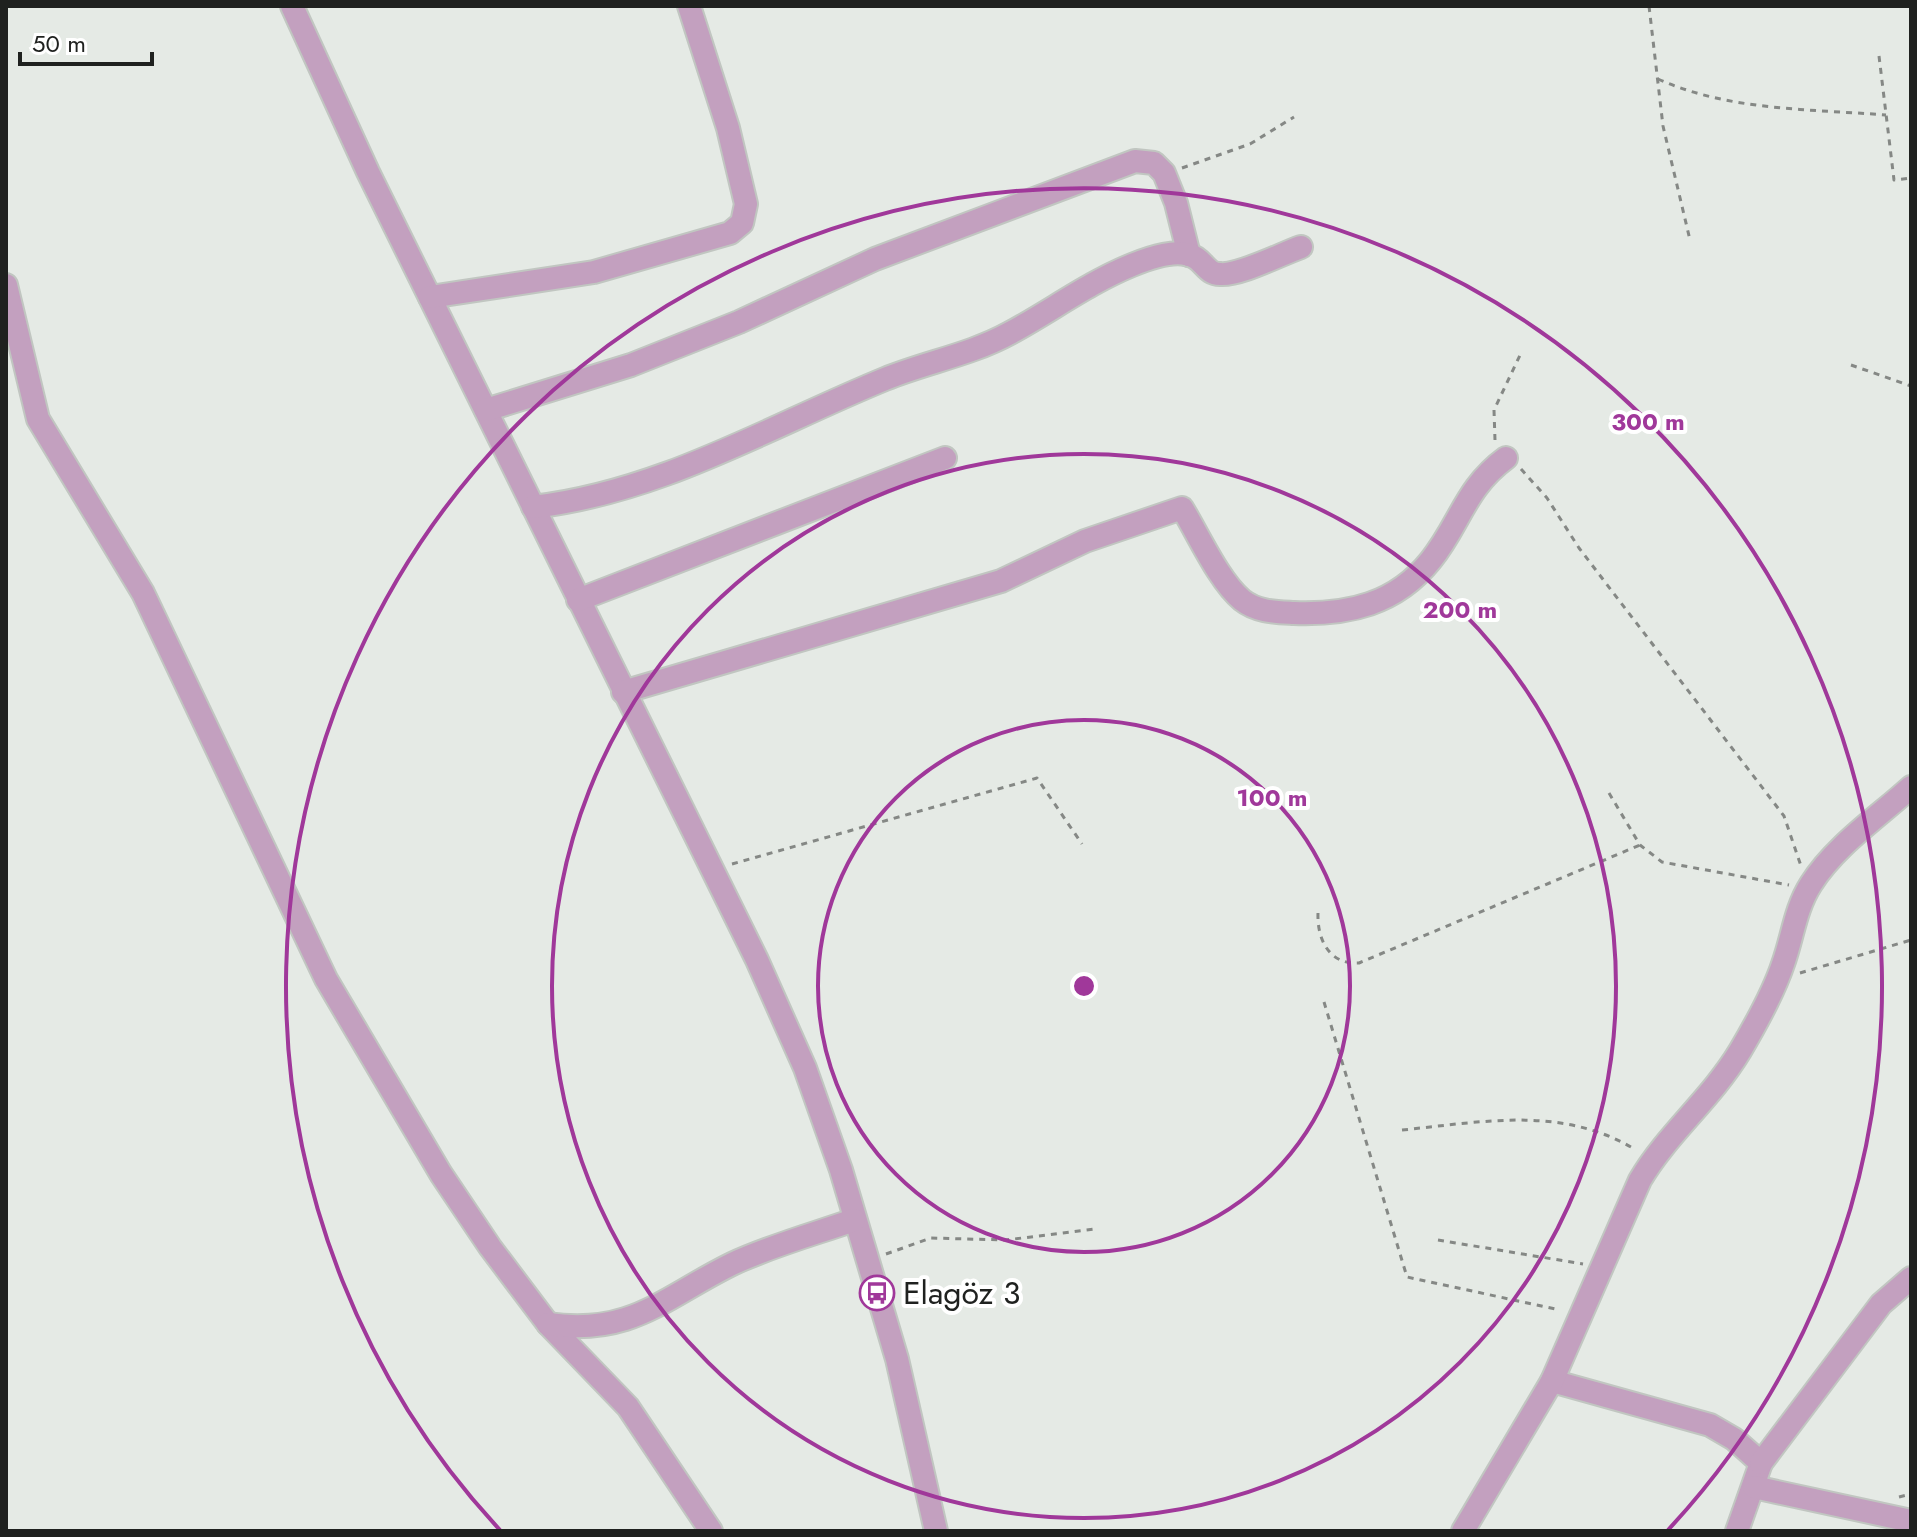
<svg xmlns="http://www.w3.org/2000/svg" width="1917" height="1537" font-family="Jost,sans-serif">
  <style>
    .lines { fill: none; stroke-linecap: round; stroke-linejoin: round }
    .minor-casing { stroke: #c1c6c1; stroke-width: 26 }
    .path { stroke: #858885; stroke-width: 3; stroke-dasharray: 6 6; stroke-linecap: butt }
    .minor { stroke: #c3a0bf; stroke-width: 22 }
    .ring { fill: none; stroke: #a0389a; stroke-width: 4 }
    .labels { text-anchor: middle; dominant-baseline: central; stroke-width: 8; stroke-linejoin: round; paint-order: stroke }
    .poi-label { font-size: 32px; fill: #1f211f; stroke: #fff; text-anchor: start }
    .centre { fill: #a0389a; stroke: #fff; stroke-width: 4 }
    .ring-label { font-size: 24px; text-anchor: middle; font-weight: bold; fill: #a0389a; stroke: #fff; stroke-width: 8; stroke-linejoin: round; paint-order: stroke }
  </style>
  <rect width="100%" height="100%" fill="#e5eae5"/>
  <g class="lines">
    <!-- minor casing -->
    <g class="minor-casing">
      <g id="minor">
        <path d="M292 6 368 172 757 960 805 1068 841 1170 897 1359 936 1531"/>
        <path d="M6 285 38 419 143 593 326 979 441 1174 490 1247 548 1324 628 1407 711 1531"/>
        <path d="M430 297 594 272 730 233 742 223 746 204 728 128 689 6"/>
        <path d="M486 410 631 365 739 322 875 259 1135 161 1154 163 1164 173 1176 203 1189 255"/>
        <path d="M533 507C661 492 768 427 885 379 926 362 970 355 1010 333 1051 311 1088 283 1132 265 1149 258 1179 247 1196 258 1205 264 1208 274 1220 274 1239 276 1281 254 1301 247"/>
        <path d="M578 600 945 458"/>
        <path d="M623 692 1001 581 1085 541 1182 508C1198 534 1219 581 1242 600 1257 612 1276 612 1294 613 1349 615 1396 604 1431 560 1460 524 1465 488 1506 458"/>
        <path d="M548 1324C631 1336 663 1298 732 1264 770 1246 814 1234 854 1220"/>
        <path d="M1552 1381 1710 1425 1734 1439 1761 1463 1737 1531"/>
        <path d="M1761 1463 1881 1304 1911 1278"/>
        <path d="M1754 1487 1911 1521"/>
        <path d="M1463 1531 1552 1381 1640 1180C1667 1134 1711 1099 1740 1051 1756 1024 1773 994 1783 964 1793 936 1795 909 1811 884 1835 846 1878 817 1911 787"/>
      </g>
    </g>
    <!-- path -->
    <g class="path">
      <path d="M1649 6 1663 126 1690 240"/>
      <path d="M1879 56 1894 180 1911 178"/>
      <path d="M1658 79C1729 111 1810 109 1886 115"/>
      <path d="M1182 168 1250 144 1294 117"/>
      <path d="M1851 365 1911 386"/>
      <path d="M1495 440 1494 410 1522 351"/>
      <path d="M1521 469 1547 498 1579 548 1784 816 1801 866"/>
      <path d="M1609 793 1640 845 1662 862 1789 885"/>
      <path d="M732 864 1037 778 1082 844"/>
      <path d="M1318 913C1317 939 1329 965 1359 963L1640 845"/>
      <path d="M1800 973 1911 940"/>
      <path d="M1324 1002 1407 1277 1560 1310"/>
      <path d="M1402 1130C1483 1122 1562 1105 1636 1150"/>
      <path d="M1438 1240 1583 1264"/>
      <path d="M886 1254 931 1238 1006 1240 1095 1229"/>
      <path d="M1899 1497 1911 1494"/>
    </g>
    <!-- minor -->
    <use href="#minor" class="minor"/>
  </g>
  <!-- distance rings -->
  <g class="ring">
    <circle cx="1084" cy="986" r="266"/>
    <circle cx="1084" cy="986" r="532"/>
    <path d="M500 1530A798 798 0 1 1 1668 1530"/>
  </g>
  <!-- icons -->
  <defs>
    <g id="bus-ring" transform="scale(1.8)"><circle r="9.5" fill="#fff" stroke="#a0389a" stroke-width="1.5"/><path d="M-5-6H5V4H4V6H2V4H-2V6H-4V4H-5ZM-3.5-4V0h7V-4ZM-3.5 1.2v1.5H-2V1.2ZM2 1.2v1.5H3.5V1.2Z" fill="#a0389a"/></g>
  </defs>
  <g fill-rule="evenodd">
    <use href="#bus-ring" x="877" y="1293"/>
  </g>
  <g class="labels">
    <!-- poi labels -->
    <g class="poi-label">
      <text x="903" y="1293">Elagöz 3</text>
    </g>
  </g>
  <circle cx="1084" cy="986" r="12" class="centre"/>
  <g class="ring-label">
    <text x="1648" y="430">300 m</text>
    <text x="1460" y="618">200 m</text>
    <text x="1272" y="806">100 m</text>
  </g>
  <!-- border -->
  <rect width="1917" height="1537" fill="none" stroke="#1f211f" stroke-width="16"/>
  <!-- scale -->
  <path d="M20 52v12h132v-12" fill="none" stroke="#1f211f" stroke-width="4"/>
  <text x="32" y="52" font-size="24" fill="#1f211f" stroke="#ffffff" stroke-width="6" paint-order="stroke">50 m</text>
</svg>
